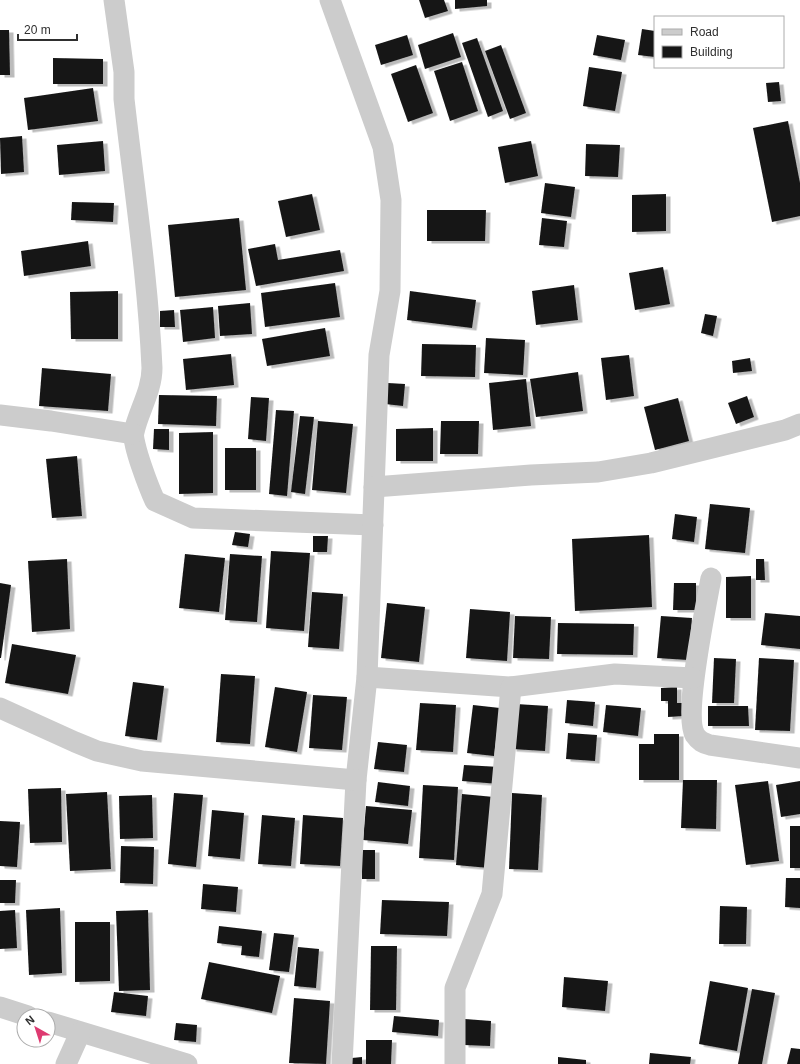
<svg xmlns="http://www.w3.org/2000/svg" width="800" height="1064" font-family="Helvetica,sans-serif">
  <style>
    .building { fill: #161616; filter: url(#shadow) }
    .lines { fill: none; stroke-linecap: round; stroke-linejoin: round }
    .street { stroke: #ccc; stroke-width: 21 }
  </style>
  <defs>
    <filter id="shadow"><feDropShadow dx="4.5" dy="2.5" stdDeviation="0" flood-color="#0004"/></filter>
  </defs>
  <rect width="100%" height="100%" fill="#fff"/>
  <!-- building -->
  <g class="building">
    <path d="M419 0H444L448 11 425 18Z"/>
    <path d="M455 0H487V6L455 9Z"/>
    <path d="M642 29 655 31V57L638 55Z"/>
    <path d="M0 30H9L10 75H0Z"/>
    <path d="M453 33 461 57 425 69 418 45Z"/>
    <path d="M407 35 413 55 381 65 375 45Z"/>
    <path d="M597 35 625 40 621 60 593 55Z"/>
    <path d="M477 38 503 111 488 117 462 43Z"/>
    <path d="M501 45 526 113 510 119 485 51Z"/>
    <path d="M53 58 103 59V84H53Z"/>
    <path d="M462 62 478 111 450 121 434 71Z"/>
    <path d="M416 65 433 113 408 122 391 74Z"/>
    <path d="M589 67 622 72 615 111 583 106Z"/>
    <path d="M779 82 781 101 768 102 766 83Z"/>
    <path d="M93 88 98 121 28 130 24 98Z"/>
    <path d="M788 121 800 183V216L772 222 753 128Z"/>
    <path d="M22 136 24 172 1 174 0 138Z"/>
    <path d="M103 141 105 171 59 175 57 145Z"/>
    <path d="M531 141 538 176 505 183 498 147Z"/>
    <path d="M586 144 620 145 618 177 585 176Z"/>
    <path d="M545 183 575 187 571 217 541 213Z"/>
    <path d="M312 194 320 230 286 237 278 201Z"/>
    <path d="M666 194V231L632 232V195Z"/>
    <path d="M72 202 114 203 113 222 71 220Z"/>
    <path d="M427 210H486L485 241H427Z"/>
    <path d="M239 218 246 290 175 297 168 225Z"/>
    <path d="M542 218 567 221 564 247 539 245Z"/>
    <path d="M88 241 91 266 24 276 21 251Z"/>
    <path d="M275 244 278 260 340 250 344 271 256 286 248 249Z"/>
    <path d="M663 267 670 304 635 310 629 273Z"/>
    <path d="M335 283 340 317 265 327 261 293Z"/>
    <path d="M574 285 578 320 536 325 532 291Z"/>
    <path d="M118 291V339H71L70 292Z"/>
    <path d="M410 291 476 300 472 328 407 320Z"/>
    <path d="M250 303 252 334 220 336 218 306Z"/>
    <path d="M213 307 215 338 183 342 180 310Z"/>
    <path d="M174 310 175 327H160V311Z"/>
    <path d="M705 314 717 316 713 336 701 333Z"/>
    <path d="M325 328 330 356 267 366 262 339Z"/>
    <path d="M486 338 525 340 523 375 484 373Z"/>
    <path d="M422 344 476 345 475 377 421 376Z"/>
    <path d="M231 354 234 385 186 390 183 359Z"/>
    <path d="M629 355 634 396 606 400 601 358Z"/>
    <path d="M750 358 752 371 733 373 732 361Z"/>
    <path d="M42 368 111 374 108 411 39 406Z"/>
    <path d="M578 372 583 411 536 417 530 379Z"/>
    <path d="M526 379 531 426 493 430 489 383Z"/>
    <path d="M388 383 405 384 403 406 385 404Z"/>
    <path d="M159 395 217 396 216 426 158 424Z"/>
    <path d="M747 396 754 417 736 424 728 403Z"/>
    <path d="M251 397 269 398 266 441 248 439Z"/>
    <path d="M678 398 689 441 655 450 644 407Z"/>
    <path d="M276 410 294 411 287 496 269 494Z"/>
    <path d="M300 416 314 417 305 494 291 492Z"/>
    <path d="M318 421 353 424 346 493 312 490Z"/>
    <path d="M441 421H479L478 454H440Z"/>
    <path d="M433 428V461H396V429Z"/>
    <path d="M154 429H169V450L153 449Z"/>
    <path d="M213 432V493L179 494V433Z"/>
    <rect x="225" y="448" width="31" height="42"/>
    <path d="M77 456 82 516 52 518 46 459Z"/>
    <path d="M710 504 750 508 745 553 705 549Z"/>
    <path d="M675 514 697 517 694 542 672 539Z"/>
    <path d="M235 532 250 534 248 547 232 545Z"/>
    <path d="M649 535 652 607 575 611 572 539Z"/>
    <path d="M313 536H328L327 552H313Z"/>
    <path d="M271 551 310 553 304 631 266 628Z"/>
    <path d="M185 554 225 558 219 612 179 608Z"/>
    <path d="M230 554 262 556 257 622 225 620Z"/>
    <path d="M67 559 70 629 32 632 28 561Z"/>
    <path d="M756 559H764L765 580H756Z"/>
    <path d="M751 576V618H726V577Z"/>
    <path d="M0 583 11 585 1 658H0Z"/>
    <path d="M674 583H696V610H673Z"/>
    <path d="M312 592 343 594 339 649 308 647Z"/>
    <path d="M387 603 425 607 419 662 381 658Z"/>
    <path d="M470 609 510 612 507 661 466 658Z"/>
    <path d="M765 613 800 616V649L761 645Z"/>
    <path d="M515 616 551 617 549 659 513 658Z"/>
    <path d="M661 616 692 618 688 660 657 658Z"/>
    <path d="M558 623 634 624 633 655 557 654Z"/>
    <path d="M12 644 76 655 68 694 5 683Z"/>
    <path d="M714 658 736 659 734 703H712Z"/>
    <path d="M759 658 794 660 790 731 755 730Z"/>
    <path d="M221 674 255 676 250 744 216 742Z"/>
    <path d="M133 682 164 686 157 740 125 736Z"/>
    <path d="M275 687 307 692 297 752 265 747Z"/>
    <path d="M677 687V703H683V716L668 717V701H661V688Z"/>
    <path d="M313 695 347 697 342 750 309 748Z"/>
    <path d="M567 700 595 702 593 726 565 723Z"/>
    <path d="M420 703 456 705 453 752 416 750Z"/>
    <path d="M516 704 548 706 545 751 512 749Z"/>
    <path d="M473 705 500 708 494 756 467 753Z"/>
    <path d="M606 705 641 708 638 736 603 732Z"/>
    <path d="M708 706H748L749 726H708Z"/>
    <path d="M568 733 597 735 595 761 566 759Z"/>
    <path d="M654 734H679V780H639V744H654Z"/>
    <path d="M378 742 407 745 404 772 374 769Z"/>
    <path d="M464 765 500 767 499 784 462 781Z"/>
    <path d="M683 780H717L716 829 681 828Z"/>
    <path d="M768 781 779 861 746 865 735 785Z"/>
    <path d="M800 781V814L781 817 776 785Z"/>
    <path d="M378 782 410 786 408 806 375 802Z"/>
    <path d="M423 785 458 787 454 860 419 858Z"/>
    <path d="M61 788 62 842 30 843 28 789Z"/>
    <path d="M107 792 111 869 70 871 66 794Z"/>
    <path d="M174 793 203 795 196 867 168 864Z"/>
    <path d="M512 793 542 795 538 870 509 869Z"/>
    <path d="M462 794 494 797 489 868 456 865Z"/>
    <path d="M152 795 153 838 120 839 119 796Z"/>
    <path d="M366 806 412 810 408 844 363 840Z"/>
    <path d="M212 810 244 813 240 859 208 856Z"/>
    <path d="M262 815 295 818 291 866 258 864Z"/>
    <path d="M303 815 343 818 340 866 300 864Z"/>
    <path d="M0 821 20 822 17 867 0 866Z"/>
    <rect x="790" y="826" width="10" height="42"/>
    <path d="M121 846 154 847 153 884 120 883Z"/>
    <rect x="362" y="850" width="13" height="29"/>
    <path d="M786 878H800V908L785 907Z"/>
    <path d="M0 880H16L15 903H0Z"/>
    <path d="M203 884 238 887 236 912 201 909Z"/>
    <path d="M382 900 449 902 447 936 380 934Z"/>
    <path d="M720 906 747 907 746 944H719Z"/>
    <path d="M60 908 62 973 29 975 26 910Z"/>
    <path d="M15 910 17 948 0 949V911Z"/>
    <path d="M148 910 150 990 119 991 116 911Z"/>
    <path d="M75 922H110V981L75 982Z"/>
    <path d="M219 926 262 931 259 957 241 955 242 946 217 943Z"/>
    <path d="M274 933 294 935 289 972 269 970Z"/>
    <path d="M371 946H397L396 1010H370Z"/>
    <path d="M298 947 319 949 316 988 294 986Z"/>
    <path d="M209 962 280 976 272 1013 201 999Z"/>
    <path d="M564 977 608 981 605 1011 562 1007Z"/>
    <path d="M710 981 748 988 737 1051 699 1044Z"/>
    <path d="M752 989 775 993 762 1064H738Z"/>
    <path d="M114 992 148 996 146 1016 111 1012Z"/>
    <path d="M294 998 330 1001 326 1064 289 1063Z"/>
    <path d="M394 1016 439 1020 438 1036 392 1032Z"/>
    <path d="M465 1019 491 1021 490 1046 464 1045Z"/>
    <path d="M176 1023 197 1025 196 1042 174 1040Z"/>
    <path d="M366 1040H392L391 1064H366Z"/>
    <path d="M791 1048 800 1049V1064H787Z"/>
    <path d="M650 1053 691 1057 690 1064H649Z"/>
    <path d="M362 1057V1064H352V1058Z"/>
    <path d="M558 1057 586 1060V1064H558Z"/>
  </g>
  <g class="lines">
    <!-- street -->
    <g class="street">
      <path d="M114 0 124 72V99C134 188 148 278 152 368 152 391 138 412 134 432 131 442 150 490 155 501L193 518 373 525"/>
      <path d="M330 0 383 147 391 200 390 291 379 355 367 677 356 780 342 1064"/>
      <path d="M0 415 51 421 133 434"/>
      <path d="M374 487 531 475 598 472 651 463 785 430 800 424"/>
      <path d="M711 578C706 606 683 715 695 735 699 741 703 743 710 745L800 758"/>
      <path d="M367 677 511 687 615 674 693 678"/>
      <path d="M0 708 75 742 97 751 142 761 356 780"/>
      <path d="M0 1007 28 1016"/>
      <path d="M48 1022 187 1064"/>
      <path d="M66 1064 80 1033"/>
      <path d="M455 1064V988L492 894 511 687"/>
    </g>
  </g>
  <!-- legend -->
  <rect x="654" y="16" width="130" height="52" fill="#ffffff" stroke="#acacac"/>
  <rect x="662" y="29" width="20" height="6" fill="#cccccc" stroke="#acacac"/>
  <text x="690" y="36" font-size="12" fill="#2f2f2f">Road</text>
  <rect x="662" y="46" width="20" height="12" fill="#161616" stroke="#acacac"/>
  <text x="690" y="56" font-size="12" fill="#2f2f2f">Building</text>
  <!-- north arrow -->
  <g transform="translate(36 1028) rotate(321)"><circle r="19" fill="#ffffff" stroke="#acacac"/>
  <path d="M0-3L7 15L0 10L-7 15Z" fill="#de3a71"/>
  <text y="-6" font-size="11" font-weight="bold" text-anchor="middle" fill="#2f2f2f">N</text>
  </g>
  <!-- scale -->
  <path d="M18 34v6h59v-6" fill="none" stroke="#2f2f2f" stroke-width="2"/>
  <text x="24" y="34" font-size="12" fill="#2f2f2f" stroke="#ffffff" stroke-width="3" paint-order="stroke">20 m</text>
</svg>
